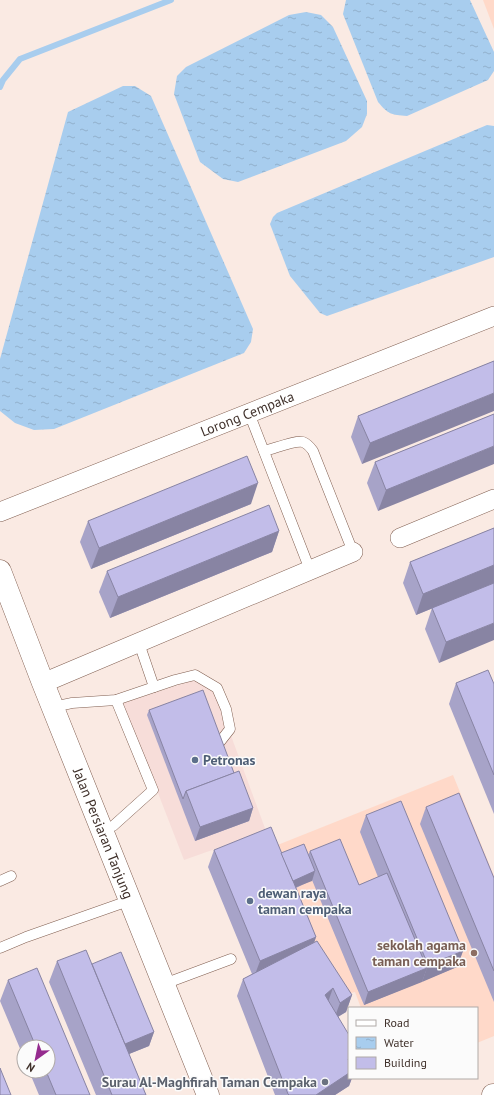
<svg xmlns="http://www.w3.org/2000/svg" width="494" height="1095" font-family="'PT Sans',sans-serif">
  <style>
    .commercial { fill: #f7ddd9 }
    .built { fill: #ffd9c9 }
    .water { fill: url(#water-ripples) }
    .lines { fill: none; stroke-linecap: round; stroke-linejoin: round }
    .stream { stroke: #a8cdee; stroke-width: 6 }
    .service-casing { stroke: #815f51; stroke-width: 11 }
    .minor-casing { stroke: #815f51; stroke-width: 20 }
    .tertiary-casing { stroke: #815f51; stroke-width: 23 }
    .primary-casing { stroke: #815f51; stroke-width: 23 }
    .service { stroke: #fff; stroke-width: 10 }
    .minor { stroke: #fff; stroke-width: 19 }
    .tertiary { stroke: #fff; stroke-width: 22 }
    .primary { stroke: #fff; stroke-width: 22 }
    .wall { fill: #a7a3c8 }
    .shaded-wall { fill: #8884a3 }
    .building { fill: #c2bde9; stroke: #8884a3 }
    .service-dot { fill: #5c6f8a; stroke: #fbfbfb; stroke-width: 1.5 }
    .education-dot { fill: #8d6e63; stroke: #fbfbfb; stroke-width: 1.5 }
    .worship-dot { fill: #6b7280; stroke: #fbfbfb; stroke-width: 1.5 }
    .labels { text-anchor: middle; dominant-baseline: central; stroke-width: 3; stroke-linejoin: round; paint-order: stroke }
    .street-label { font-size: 14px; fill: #3f302a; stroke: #fbfbfb }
    .service-label { font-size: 14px; font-weight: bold; fill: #4e5e75; stroke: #fbfbfb; text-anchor: start }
    .education-label { font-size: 14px; font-weight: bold; fill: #785e54; stroke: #fbfbfb; text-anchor: end }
    .worship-label { font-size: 14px; font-weight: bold; fill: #5b616d; stroke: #fbfbfb; text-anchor: end }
  </style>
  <defs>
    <pattern id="water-ripples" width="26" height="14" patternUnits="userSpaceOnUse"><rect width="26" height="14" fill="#a8cdee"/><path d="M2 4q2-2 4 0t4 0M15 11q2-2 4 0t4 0" fill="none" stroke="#92b0cc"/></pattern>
  </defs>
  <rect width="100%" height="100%" fill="#faeae3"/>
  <!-- commercial -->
  <path class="commercial" d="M194 680 215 692 266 831 184 860 123 703Z"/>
  <!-- built -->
  <g class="built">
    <path d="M483 0H494V29Z"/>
    <path d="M453 775 494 876V1036L477 1043V1008H361L355 992 340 996 314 953 270 848Z"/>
  </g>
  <!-- water -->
  <g class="water">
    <path d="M346 0H470L494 52V71L488 80 407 116C391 115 388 114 378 102L343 14Z"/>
    <path d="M306 12 321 15 333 27 367 101V114L362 127 346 141 238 182 223 179 200 162 174 94 177 76 186 67 289 15Z"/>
    <path d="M123 86H135L151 96 253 329 251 342 244 353 54 429 34 430 15 423 0 411V359L68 112Z"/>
    <path d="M487 125 494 126V257L327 316 320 313 290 276 270 224 273 217 277 213Z"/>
  </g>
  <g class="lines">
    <!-- stream -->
    <path class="stream" d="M0 87 3 80 20 59 171 0"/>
    <!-- service casing -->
    <g class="service-casing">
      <g id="service">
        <path d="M249 413 310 570"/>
        <path d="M264 451C274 449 294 440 303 442 308 444 310 447 313 451L353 552"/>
        <path d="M139 643 154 687"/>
        <path d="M53 707 72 703 116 700 175 680 195 675 217 688 226 709 230 729 219 743"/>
        <path d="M102 829 113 826 153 790 116 700"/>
        <path d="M0 881 11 876"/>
        <path d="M0 948 26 937 131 900"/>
        <path d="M164 984 231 959"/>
      </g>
    </g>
    <!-- minor casing -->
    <g class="minor-casing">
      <g id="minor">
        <path id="s1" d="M0 512 494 316"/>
        <path d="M400 538 494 499"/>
        <path d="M43 683 353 552"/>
      </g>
    </g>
    <!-- tertiary casing -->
    <g class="tertiary-casing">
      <path id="tertiary" d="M493 1095H494"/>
    </g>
    <!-- primary casing -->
    <g class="primary-casing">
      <g id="primary">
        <path id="s2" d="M0 571 43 683 208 1095"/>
      </g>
    </g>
    <!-- service -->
    <use href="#service" class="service"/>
    <!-- minor -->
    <use href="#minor" class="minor"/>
    <!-- tertiary -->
    <use href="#tertiary" class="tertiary"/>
    <!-- primary -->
    <use href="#primary" class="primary"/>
  </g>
  <!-- wall -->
  <g class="wall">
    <path d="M494 361 362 464 351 437 358 416Z"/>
    <path d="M494 414 378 511 367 483 375 462Z"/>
    <path d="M251 504 91 569 80 542 88 521Z"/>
    <path d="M494 528V583L416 615 403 583 410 562Z"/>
    <path d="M279 531 272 552 110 618 99 592 107 571Z"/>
    <path d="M494 583 439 663 425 629 432 608Z"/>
    <path d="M456 683 494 684V814L449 704Z"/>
    <path d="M149 710 234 773 253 808 249 821 195 841 147 715Z"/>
    <path d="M426 807 494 878V1002L420 824Z"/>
    <path d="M366 815 463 951 457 967 364 1005 312 880 296 888 316 937 314 943 352 995 346 1012 338 1017 349 1078H352L349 1086 335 1095H275L237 996 243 979 252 974 208 867 214 850 308 855 310 851 359 885 378 877 360 832Z"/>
    <path d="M57 961 92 964 154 1032 149 1046 129 1054 146 1095H96L49 982Z"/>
    <path d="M8 980 90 1095H39L29 1071H48V1047H24V1058L0 1001Z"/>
  </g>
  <!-- shaded-wall -->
  <g class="shaded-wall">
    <path d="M494 393V411L362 464 370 443Z"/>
    <path d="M494 446V464L378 511 386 490Z"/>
    <path d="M258 483 251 504 91 569 99 548Z"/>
    <path d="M279 531 272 552 110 618 118 597Z"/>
    <path d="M494 565V583L416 615 423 594Z"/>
    <path d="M494 623V640L439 663 446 642Z"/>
    <path d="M253 808 249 821 195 841 200 827Z"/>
    <path d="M315 871 312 881 289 890 292 881Z"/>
    <path d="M316 937 310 954 254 977 260 961Z"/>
    <path d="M463 951 457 967 422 982 428 965Z"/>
    <path d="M427 968 422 982 364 1005 368 992Z"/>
    <path d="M333 988 327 1005 325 995Z"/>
    <path d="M352 995 346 1012 334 1019 340 1003Z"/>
    <path d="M154 1032 149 1046 119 1058 124 1044Z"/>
    <path d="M349 1073V1078H352L349 1086 335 1095H316Z"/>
  </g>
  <!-- building -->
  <g class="building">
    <path d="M494 361V393L370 443 358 416Z"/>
    <path d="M494 414V446L386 490 375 462Z"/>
    <path d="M247 456 258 483 99 548 88 521Z"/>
    <path d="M269 505 279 531 118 597 107 571Z"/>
    <path d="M494 528V565L423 594 410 562Z"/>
    <path d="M494 583V623L446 642 432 608Z"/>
    <path d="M488 670 494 684V775L456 683Z"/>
    <path d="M203 690 234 773 186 791 183 799 149 710Z"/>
    <path d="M239 771 253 808 200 827 186 791Z"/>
    <path d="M459 793 494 878V971L426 807Z"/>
    <path d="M401 801 463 951 428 965 366 815Z"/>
    <path d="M271 827 316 937 260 961 214 850Z"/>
    <path d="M340 839 359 885 387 873 427 968 368 992 310 851Z"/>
    <path d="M304 844 315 871 293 881 281 853Z"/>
    <path d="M317 941 352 995 340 1003 333 988 325 995 349 1035V1058L348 1059 349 1061V1073L316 1095H289L288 1094 243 979Z"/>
    <path d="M86 950 146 1095H112L57 961Z"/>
    <path d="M121 952 154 1032 125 1044 92 964Z"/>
    <path d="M37 968 90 1095H56L46 1071H48V1047H36L8 980Z"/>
    <path d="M0 1068 11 1095H0Z"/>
  </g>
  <!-- markers -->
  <g class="service-dot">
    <circle cx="195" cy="760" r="4"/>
    <circle cx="250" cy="901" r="4"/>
  </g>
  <circle class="education-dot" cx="474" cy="953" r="4"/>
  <circle class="worship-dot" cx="325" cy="1082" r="4"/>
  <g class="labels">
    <!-- street labels -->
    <g class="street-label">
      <text stroke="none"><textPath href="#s1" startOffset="266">Lorong Cempaka</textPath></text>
      <text stroke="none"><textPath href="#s2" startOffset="282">Jalan Persiaran Tanjung</textPath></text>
    </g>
    <!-- service labels -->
    <g class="service-label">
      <text x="203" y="760">Petronas</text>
      <text x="258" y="893">dewan raya<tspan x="258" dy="16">taman cempaka</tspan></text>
    </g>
    <!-- education labels -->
    <g class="education-label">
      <text x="466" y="945">sekolah agama<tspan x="466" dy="16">taman cempaka</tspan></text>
    </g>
    <!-- worship labels -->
    <g class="worship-label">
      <text x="317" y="1082">Surau Al-Maghfirah Taman Cempaka</text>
    </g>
  </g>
  <!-- legend -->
  <rect x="348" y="1007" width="130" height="72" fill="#fbfbfb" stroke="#b0aaa7"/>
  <rect x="356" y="1020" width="20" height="6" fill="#ffffff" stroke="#b0aaa7"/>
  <text x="384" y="1027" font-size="12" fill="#3f302a">Road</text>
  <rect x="356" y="1037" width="20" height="12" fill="url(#water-ripples)" stroke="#b0aaa7"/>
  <text x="384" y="1047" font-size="12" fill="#3f302a">Water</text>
  <rect x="356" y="1057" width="20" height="12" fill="#c2bde9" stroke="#b0aaa7"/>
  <text x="384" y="1067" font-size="12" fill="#3f302a">Building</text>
  <!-- north arrow -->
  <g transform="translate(36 1059) rotate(213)"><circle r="19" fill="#fbfbfb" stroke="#b0aaa7"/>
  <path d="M0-3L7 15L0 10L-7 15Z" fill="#952b8e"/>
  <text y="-6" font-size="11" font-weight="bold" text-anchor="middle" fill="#3f302a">N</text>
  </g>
</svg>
